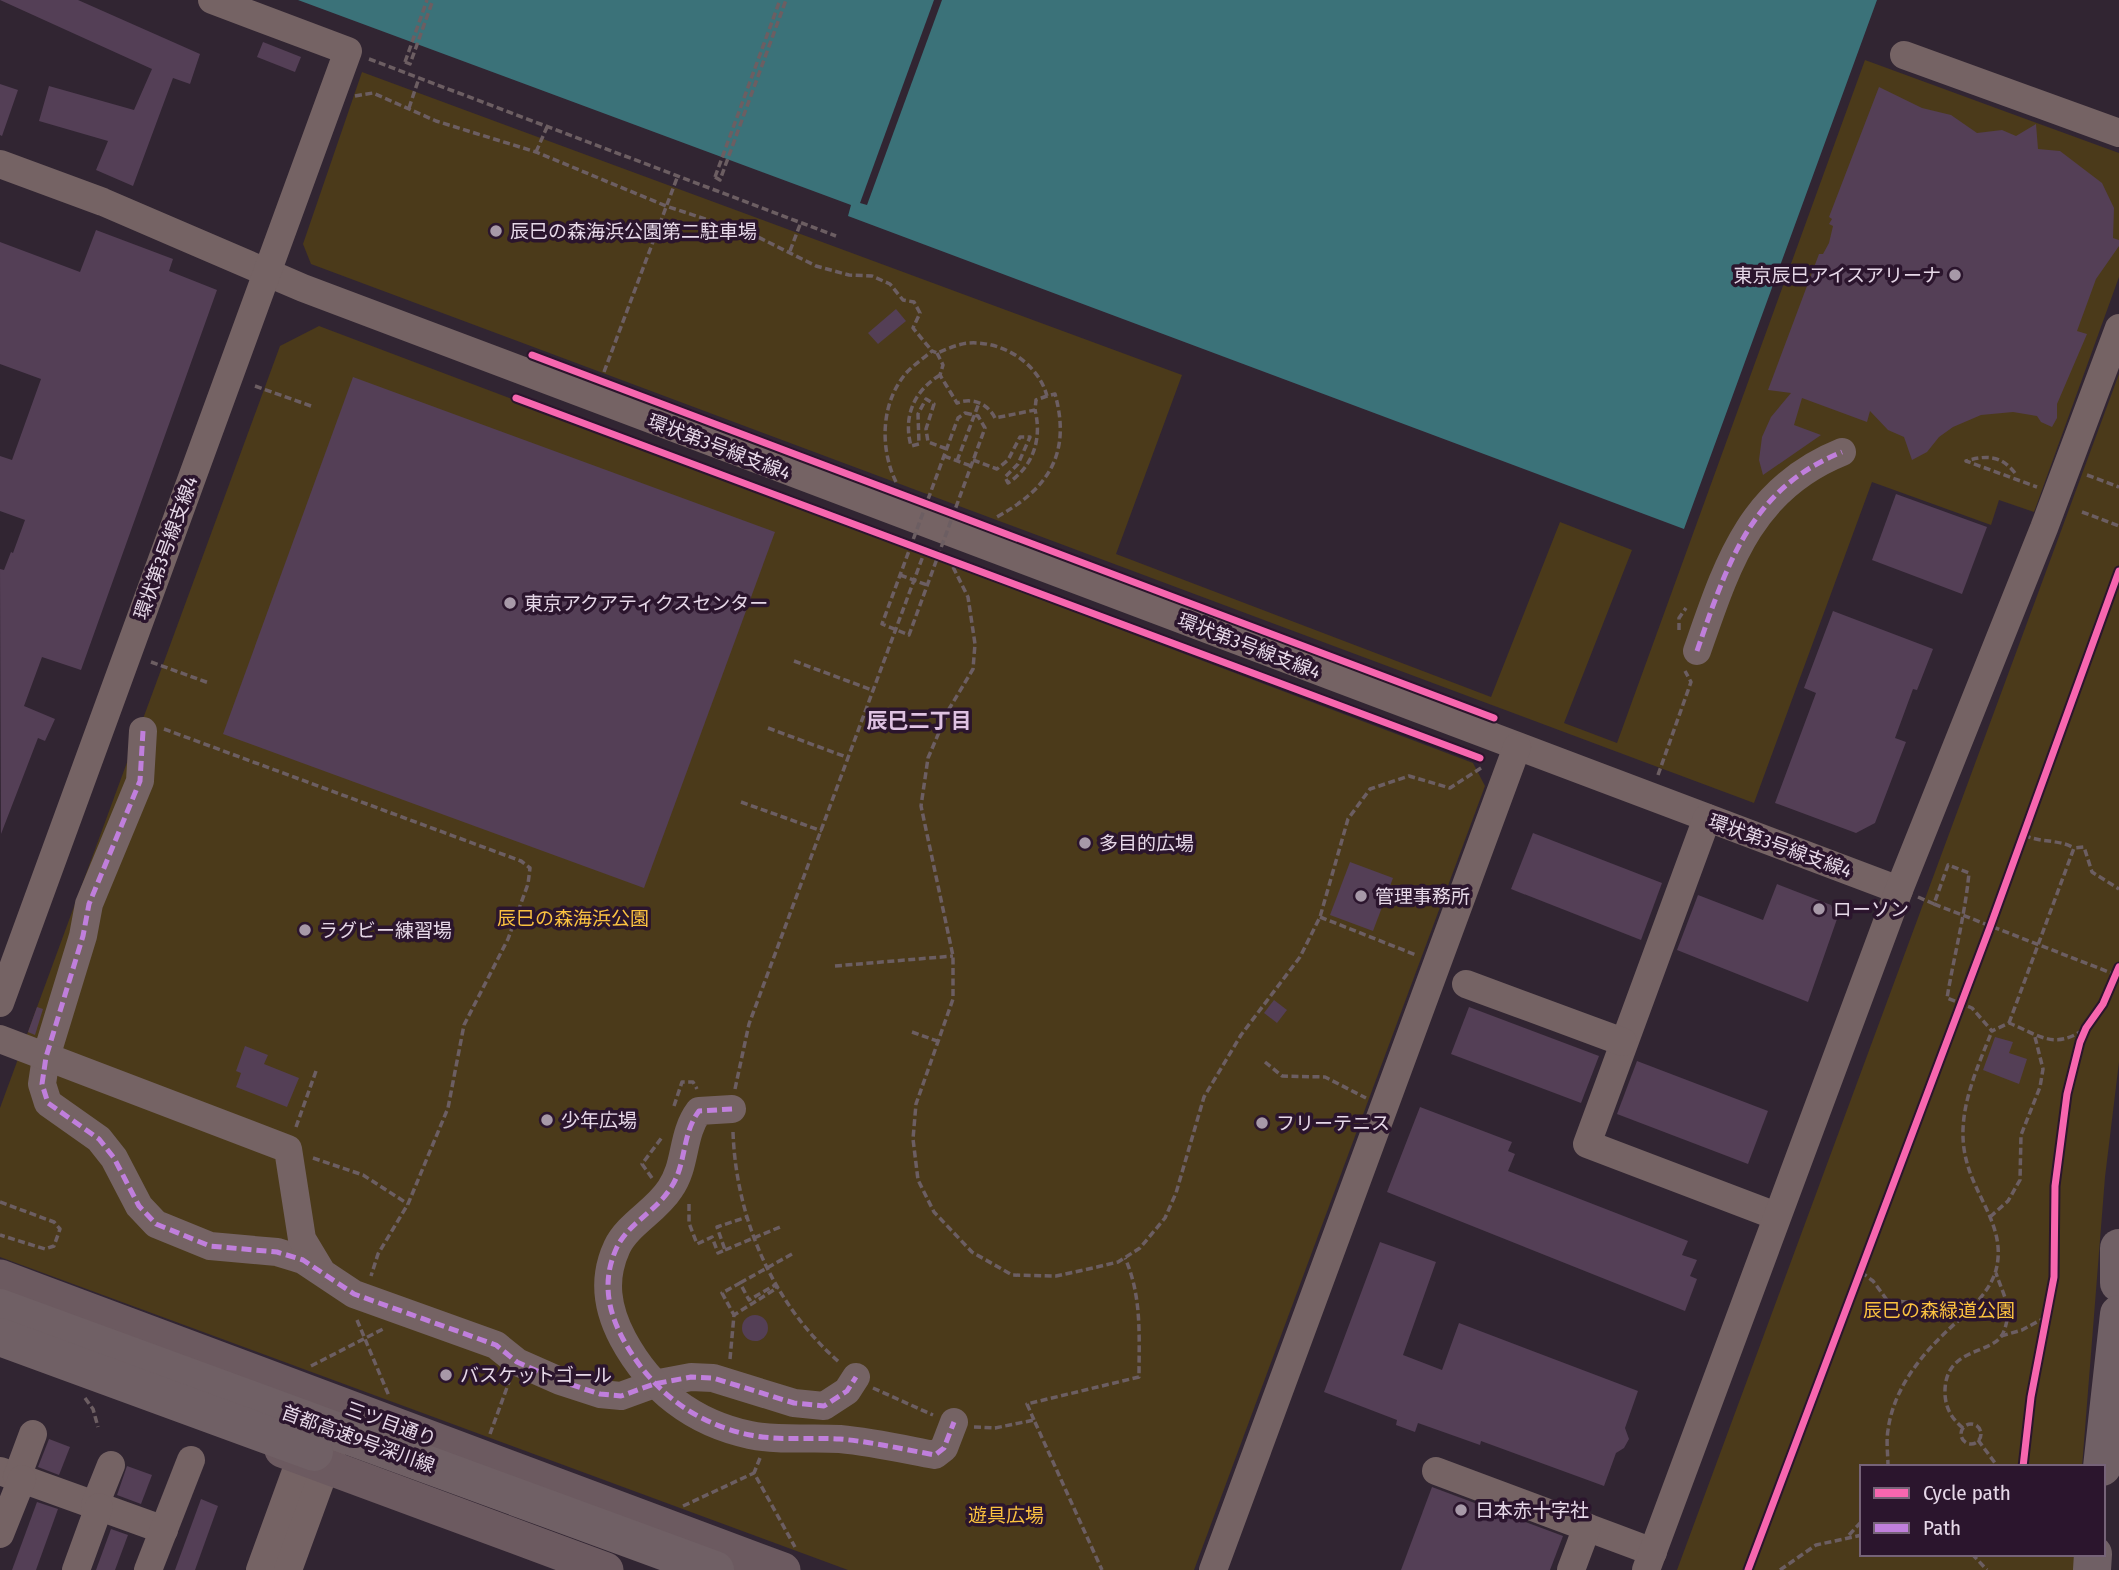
<svg xmlns="http://www.w3.org/2000/svg" width="2119" height="1570" font-family="'Fira Sans Condensed','Noto Sans JP',sans-serif">
  <style>
    .green { fill: #4b3a1a }
    .water { fill: #3b7279 }
    .pier { fill: #312532 }
    .building { fill: #543f56 }
    .lines { fill: none; stroke-linecap: round; stroke-linejoin: round }
    .path { stroke: #6c5e62; stroke-width: 3.5; stroke-dasharray: 7 3.5; stroke-linecap: butt }
    .minor { stroke: #756364; stroke-width: 28 }
    .major { stroke: #6c5a60; stroke-width: 35 }
    .highway { stroke: #706065; stroke-width: 38 }
    .path-bridge { stroke: #6c5e62; stroke-width: 3.5; stroke-dasharray: 7 3.5; stroke-linecap: butt }
    .highway-bridge { stroke: #706065; stroke-width: 38 }
    .quiet { stroke: #c07fdc; stroke-width: 5; stroke-dasharray: 10 5; stroke-linecap: butt }
    .cycleway-casing { stroke: #2b152d; stroke-width: 11 }
    .cycleway { stroke: #f766af; stroke-width: 7 }
    .poi-dot { fill: #a799a8; stroke: #2b152d; stroke-width: 2.5 }
    .labels { text-anchor: middle; dominant-baseline: central; stroke-width: 7; stroke-linejoin: round; paint-order: stroke }
    .poi-label { font-size: 19px; fill: #e6d8e8; stroke: #2b152d; text-anchor: start }
    .street-label { font-size: 19px; fill: #e6d8e8; stroke: #2b152d }
    .park-label { font-size: 19px; fill: #fbc240; stroke: #2b152d }
    .neighbourhood-label { font-size: 21px; font-weight: bold; fill: #dfc2e2; stroke: #2b152d }
  </style>
  <rect width="100%" height="100%" fill="#312532"/>
  <!-- green -->
  <g class="green">
    <path d="M1865 60 2119 153V277L2034 512 1999 500 1991 525 1872 482 1754 803 311 264 303 244 362 72 1182 375 1116 554 1491 697 1560 522 1632 550 1564 723 1617 743Z"/>
    <path d="M319 326 1473 763 1485 786 1194 1570H848L0 1257V1108L280 346Z"/>
    <path d="M2119 374V1062L2105 1177 2082 1467H1862V1554H2076L2074 1570H1677Z"/>
  </g>
  <!-- water -->
  <path class="water" d="M298 0H1877L1684 529 848 216 851 205Z"/>
  <!-- pier -->
  <path class="pier" d="M934 0H942L867 205 860 203Z"/>
  <!-- building -->
  <g class="building">
    <path d="M0 0H78L200 54 190 84 173 78 133 186 96 170 108 141 39 121 49 86 134 110 152 69Z"/>
    <path d="M263 42 301 57 295 72 257 57Z"/>
    <path d="M0 84 18 90 2 136 0 135Z"/>
    <path d="M1879 87 1922 108 1951 115 1977 133 2002 130 2016 136 2036 124 2038 149 2060 151 2102 183 2114 208 2113 238 2119 240V246L2096 279 2077 331 2087 334 2057 404V418L2052 427 2041 422 2037 416 2013 412 1981 415 1953 427 1939 437 1927 452 1912 460 1904 437 1888 430 1870 411 1867 422 1802 398 1794 425 1821 435 1763 475 1759 460 1762 437 1771 417 1791 393 1768 390 1819 254H1823L1829 243 1833 226 1829 224 1832 219 1829 217Z"/>
    <path d="M96 230 173 259 169 271 217 290 81 670 42 657 24 706 55 719 45 741 38 738 1 834 0 569 4 570 11 552 13 553 25 520 0 511V456L12 460 41 379 0 364V242L80 272Z"/>
    <path d="M896 309 906 321 878 344 868 333Z"/>
    <path d="M353 377 775 532 644 888 223 734Z"/>
    <path d="M1896 494 1987 527 1962 594 1872 560Z"/>
    <path d="M1833 611 1933 649 1917 690 1913 689 1895 738 1906 742 1875 823 1856 833 1775 803 1816 693 1804 688Z"/>
    <path d="M1533 833 1662 883 1641 940 1511 889Z"/>
    <path d="M1350 862 1393 878 1373 931 1330 915Z"/>
    <path d="M1777 884 1831 905 1837 919 1808 1002 1677 950 1698 895 1763 920Z"/>
    <path d="M1274 1000 1287 1010 1277 1023 1264 1013Z"/>
    <path d="M37 1007 43 1009 35 1035 28 1032Z"/>
    <path d="M1469 1007 1599 1056 1581 1103 1451 1054Z"/>
    <path d="M1995 1037 2013 1042 2009 1053 2027 1059 2019 1084 1983 1070Z"/>
    <path d="M245 1046 268 1055 264 1064 299 1078 287 1107 236 1087 241 1073 236 1071Z"/>
    <path d="M1637 1061 1768 1111 1748 1164 1617 1114Z"/>
    <path d="M1420 1107 1512 1142 1508 1151 1515 1154 1508 1171 1688 1241 1682 1255 1697 1260 1690 1276 1697 1279 1685 1311 1387 1192Z"/>
    <path d="M1380 1242 1436 1262 1403 1355 1442 1370 1459 1323 1638 1391 1625 1428 1629 1439 1624 1448 1616 1453 1604 1486 1481 1441 1480 1445 1418 1423 1415 1432 1396 1425 1397 1420 1324 1392Z"/>
    <circle cx="755" cy="1328" r="13"/>
    <path d="M49 1439 70 1447 59 1475 38 1467Z"/>
    <path d="M127 1466 152 1475 141 1504 117 1495Z"/>
    <path d="M1432 1487 1563 1536 1550 1570H1401Z"/>
    <path d="M201 1499 218 1506 195 1570H175Z"/>
    <path d="M37 1502 58 1509 36 1570H12Z"/>
    <path d="M111 1529 128 1535 115 1570H96Z"/>
  </g>
  <g class="lines">
    <!-- path -->
    <g class="path">
      <path d="M369 59 836 236"/>
      <path d="M405 62 410 64 433 0"/>
      <path d="M405 62 427 0"/>
      <path d="M355 96 373 93 436 121 536 152 666 206 754 235 816 266 849 275 872 276 890 284 903 300 914 302 920 313 913 328 932 351"/>
      <path d="M409 108 419 78"/>
      <path d="M536 152 547 127"/>
      <path d="M715 177 720 180 786 0"/>
      <path d="M715 177 780 0"/>
      <path d="M790 251 801 222"/>
      <path d="M937 353 943 365 940 375 957 403C973 397 988 404 995 418L1035 410 1036 400 1047 396"/>
      <path d="M604 372 677 178"/>
      <path d="M940 375C914 391 903 416 911 446L919 444 918 414 926 399 934 404 926 429 928 442 947 449"/>
      <path d="M255 386 311 406"/>
      <path d="M944 456 971 466"/>
      <path d="M973 460 997 469 1008 460 1020 437H1030L1018 464 1005 477 1008 483C1034 466 1042 438 1035 410"/>
      <path d="M957 461 979 403"/>
      <path d="M2015 473C2001 455 1986 455 1966 461L2037 487"/>
      <path d="M2087 475 2119 487"/>
      <path d="M896 482C880 449 881 406 903 377 910 367 923 359 932 351L937 353C947 349 958 344 969 343 1003 341 1038 363 1047 396L1055 394C1072 455 1047 490 995 518"/>
      <path d="M2082 512 2119 526"/>
      <path d="M953 567 968 597 975 644 973 669 949 709 928 758 921 806 953 956V999L916 1104 913 1139 918 1180 934 1212 972 1252 1012 1275 1056 1276 1097 1267 1118 1262 1140 1248 1165 1218 1176 1193 1204 1097 1241 1035 1300 957 1320 917 1348 819 1370 789 1409 776 1450 788 1484 766"/>
      <path d="M1679 630V618L1686 608"/>
      <path d="M794 661 872 690"/>
      <path d="M151 662 209 683"/>
      <path d="M768 728 849 758"/>
      <path d="M164 729 521 861 530 868 528 884 508 939 464 1025 448 1108 408 1204 378 1254 371 1276"/>
      <path d="M1658 775 1691 682 1685 671"/>
      <path d="M741 802 822 831"/>
      <path d="M2024 835C2040 843 2059 839 2074 848"/>
      <path d="M1918 897 1934 904 1948 865 1969 873C1965 915 1954 956 1947 998L1972 1008 1992 1031 2009 1023C2039 1035 2054 1051 2086 1028"/>
      <path d="M1934 904 2119 976"/>
      <path d="M1320 917 1416 955"/>
      <path d="M835 966 953 956"/>
      <path d="M2009 1023 2074 848 2084 847 2092 872 2119 889"/>
      <path d="M912 1032 940 1042"/>
      <path d="M1265 1062 1282 1076 1325 1077 1366 1098"/>
      <path d="M735 1089 749 1024 923 556"/>
      <path d="M674 1106 682 1082H693L697 1089"/>
      <path d="M296 1127 316 1071"/>
      <path d="M733 1132C736 1219 773 1304 839 1362"/>
      <path d="M313 1158 363 1175 408 1204"/>
      <path d="M652 1178 642 1164 663 1136"/>
      <path d="M0 1202 54 1222 60 1229 54 1246 45 1249 0 1235"/>
      <path d="M689 1204V1223L697 1244 712 1237 718 1253 725 1250 717 1227 747 1217"/>
      <path d="M1990 1217 2008 1201 2020 1180 2021 1135 2040 1087 2043 1069 2035 1037"/>
      <path d="M725 1250 780 1227"/>
      <path d="M1861 1272 1873 1281 1887 1300 1933 1305 1960 1319"/>
      <path d="M740 1283 792 1254"/>
      <path d="M357 1320 389 1396"/>
      <path d="M2001 1336 2022 1330 2048 1316"/>
      <path d="M730 1359 734 1315 777 1288 775 1285 749 1300 740 1283 722 1293 734 1315"/>
      <path d="M311 1366 385 1328"/>
      <path d="M873 1388 933 1415"/>
      <path d="M85 1398 93 1409 98 1427"/>
      <path d="M1034 1420 1027 1404 1139 1377C1139 1336 1142 1296 1125 1258"/>
      <circle cx="1971" cy="1434" r="10"/>
      <path d="M974 1427 995 1428 1034 1420 1102 1570"/>
      <path d="M1963 1428C1952 1419 1946 1409 1945 1395 1943 1344 1995 1357 2004 1331 2013 1307 2003 1295 1996 1273"/>
      <path d="M490 1434 509 1382"/>
      <path d="M1978 1440 1998 1467"/>
      <path d="M760 1458 754 1473 795 1547"/>
      <path d="M1888 1467C1888 1454 1886 1442 1888 1430 1894 1385 1926 1349 1959 1320 1973 1307 1991 1289 1996 1270 2007 1228 1975 1198 1966 1159 1955 1115 1976 1071 1992 1031"/>
      <path d="M683 1506 754 1473"/>
      <path d="M1849 1535 1862 1521"/>
      <path d="M1972 1554 1987 1570"/>
      <path d="M1780 1570 1816 1545 1862 1535"/>
    </g>
    <!-- minor -->
    <g class="minor">
      <path d="M1904 55 2119 133"/>
      <path d="M0 164 103 202 303 288 1899 890"/>
      <path d="M1697 651C1727 565 1750 489 1842 452"/>
      <path d="M143 731 140 781 89 904 83 936 46 1057 42 1084 48 1103 99 1139 114 1158 139 1206 156 1224 210 1246 277 1252 303 1260 354 1294 496 1345 517 1362 560 1381 600 1394 621 1396 654 1384 691 1377 713 1378 794 1403 824 1406 847 1391 856 1377"/>
      <path d="M1707 818 1587 1144 1776 1216"/>
      <path d="M1466 984 1623 1042"/>
      <path d="M0 1003 348 51 212 0"/>
      <path d="M0 1039 288 1149 302 1239 320 1269"/>
      <path d="M732 1109 699 1111C681 1135 687 1165 670 1189 656 1211 628 1224 617 1247 602 1279 607 1309 623 1339 650 1389 693 1423 750 1435 779 1441 810 1437 840 1439 872 1442 903 1449 935 1455L944 1448 954 1422"/>
      <path d="M0 1471 164 1530"/>
      <path d="M1436 1471 1653 1552"/>
      <path d="M17 1477 33 1434"/>
      <path d="M95 1505 111 1465"/>
      <path d="M0 1534 22 1479"/>
      <path d="M76 1570 99 1507"/>
      <path d="M148 1570 191 1460"/>
      <path d="M260 1570 308 1438"/>
      <path d="M288 1570 333 1447"/>
      <path d="M1213 1570 1517 747"/>
      <path d="M1571 1570 1587 1527"/>
      <path d="M1646 1570 1899 890 2044 528 2119 328"/>
    </g>
    <!-- major -->
    <g class="major">
      <path d="M0 1277 783 1570"/>
      <path d="M282 1450 606 1570"/>
    </g>
    <!-- highway -->
    <g class="highway">
      <path d="M2119 1248V1283"/>
      <path d="M2102 1467 2119 1314"/>
      <path d="M2092 1570 2093 1554"/>
    </g>
    <!-- path-bridge -->
    <g class="path-bridge">
      <path d="M965 413 978 416 985 428 909 635 882 624 958 418Z"/>
      <path d="M900 575 927 585"/>
    </g>
    <!-- highway-bridge -->
    <g class="highway-bridge">
      <path d="M0 1308 715 1570"/>
      <path d="M0 1337 314 1452"/>
    </g>
    <!-- quiet -->
    <g class="quiet">
      <path d="M1697 651C1727 565 1750 489 1842 452"/>
      <path d="M143 731 140 781 89 904 83 936 46 1057 42 1084 48 1103 99 1139 114 1158 139 1206 156 1224 210 1246 277 1252 303 1260 354 1294 496 1345 517 1362 560 1381 600 1394 621 1396 654 1384 691 1377 713 1378 794 1403 824 1406 847 1391 856 1377"/>
      <path d="M732 1109 699 1111C681 1135 687 1165 670 1189 656 1211 628 1224 617 1247 602 1279 607 1309 623 1339 650 1389 693 1423 750 1435 779 1441 810 1437 840 1439 872 1442 903 1449 935 1455L944 1448 954 1422"/>
    </g>
    <!-- cycleway casing -->
    <g class="cycleway-casing">
      <g id="cycleway">
        <path d="M532 355 1494 718"/>
        <path d="M516 398 1480 758"/>
        <path d="M2023 1467 2031 1397 2054 1277 2055 1186 2067 1094 2080 1042 2086 1028 2103 1004 2119 967"/>
        <path d="M1748 1570 1990 927 2119 571"/>
      </g>
    </g>
    <!-- cycleway -->
    <use href="#cycleway" class="cycleway"/>
  </g>
  <!-- markers -->
  <g class="poi-dot">
    <circle cx="496" cy="231" r="7"/>
    <circle cx="1955" cy="275" r="7"/>
    <circle cx="510" cy="603" r="7"/>
    <circle cx="1085" cy="843" r="7"/>
    <circle cx="1361" cy="896" r="7"/>
    <circle cx="1819" cy="909" r="7"/>
    <circle cx="305" cy="930" r="7"/>
    <circle cx="547" cy="1120" r="7"/>
    <circle cx="1262" cy="1123" r="7"/>
    <circle cx="446" cy="1375" r="7"/>
    <circle cx="1461" cy="1510" r="7"/>
  </g>
  <g class="labels">
    <!-- poi labels -->
    <g class="poi-label">
      <text x="510" y="231">辰巳の森海浜公園第二駐車場</text>
      <text x="1941" y="275" text-anchor="end">東京辰巳アイスアリーナ</text>
      <text x="524" y="603">東京アクアティクスセンター</text>
      <text x="1099" y="843">多目的広場</text>
      <text x="1375" y="896">管理事務所</text>
      <text x="1833" y="909">ローソン</text>
      <text x="319" y="930">ラグビー練習場</text>
      <text x="561" y="1120">少年広場</text>
      <text x="1276" y="1123">フリーテニス</text>
      <text x="460" y="1375">バスケットゴール</text>
      <text x="1475" y="1510">日本赤十字社</text>
    </g>
    <!-- street labels -->
    <g class="street-label">
      <text transform="translate(719 447) rotate(21)">環状第3号線支線4</text>
      <text transform="translate(166 548) rotate(-70)">環状第3号線支線4</text>
      <text transform="translate(1249 646) rotate(21)">環状第3号線支線4</text>
      <text transform="translate(1780 846) rotate(20)">環状第3号線支線4</text>
      <text transform="translate(391 1424) rotate(20)">三ツ目通り</text>
      <text transform="translate(358 1439) rotate(20)">首都高速9号深川線</text>
    </g>
    <!-- park labels -->
    <g class="park-label">
      <text x="573" y="918">辰巳の森海浜公園</text>
      <text x="1939" y="1310">辰巳の森緑道公園</text>
      <text x="1006" y="1515">遊具広場</text>
    </g>
    <!-- neighbourhood labels -->
    <g class="neighbourhood-label">
      <text x="919" y="721">辰巳二丁目</text>
    </g>
  </g>
  <!-- legend -->
  <rect x="1860" y="1465" width="245" height="91" fill="#2b152d" stroke="#766378" stroke-width="2"/>
  <rect x="1874" y="1488" width="35" height="10" fill="#f766af" stroke="#766378" stroke-width="2"/>
  <text x="1923" y="1500" font-size="21" fill="#e6d8e8">Cycle path</text>
  <rect x="1874" y="1523" width="35" height="10" fill="#c07fdc" stroke="#766378" stroke-width="2"/>
  <text x="1923" y="1535" font-size="21" fill="#e6d8e8">Path</text>
</svg>
